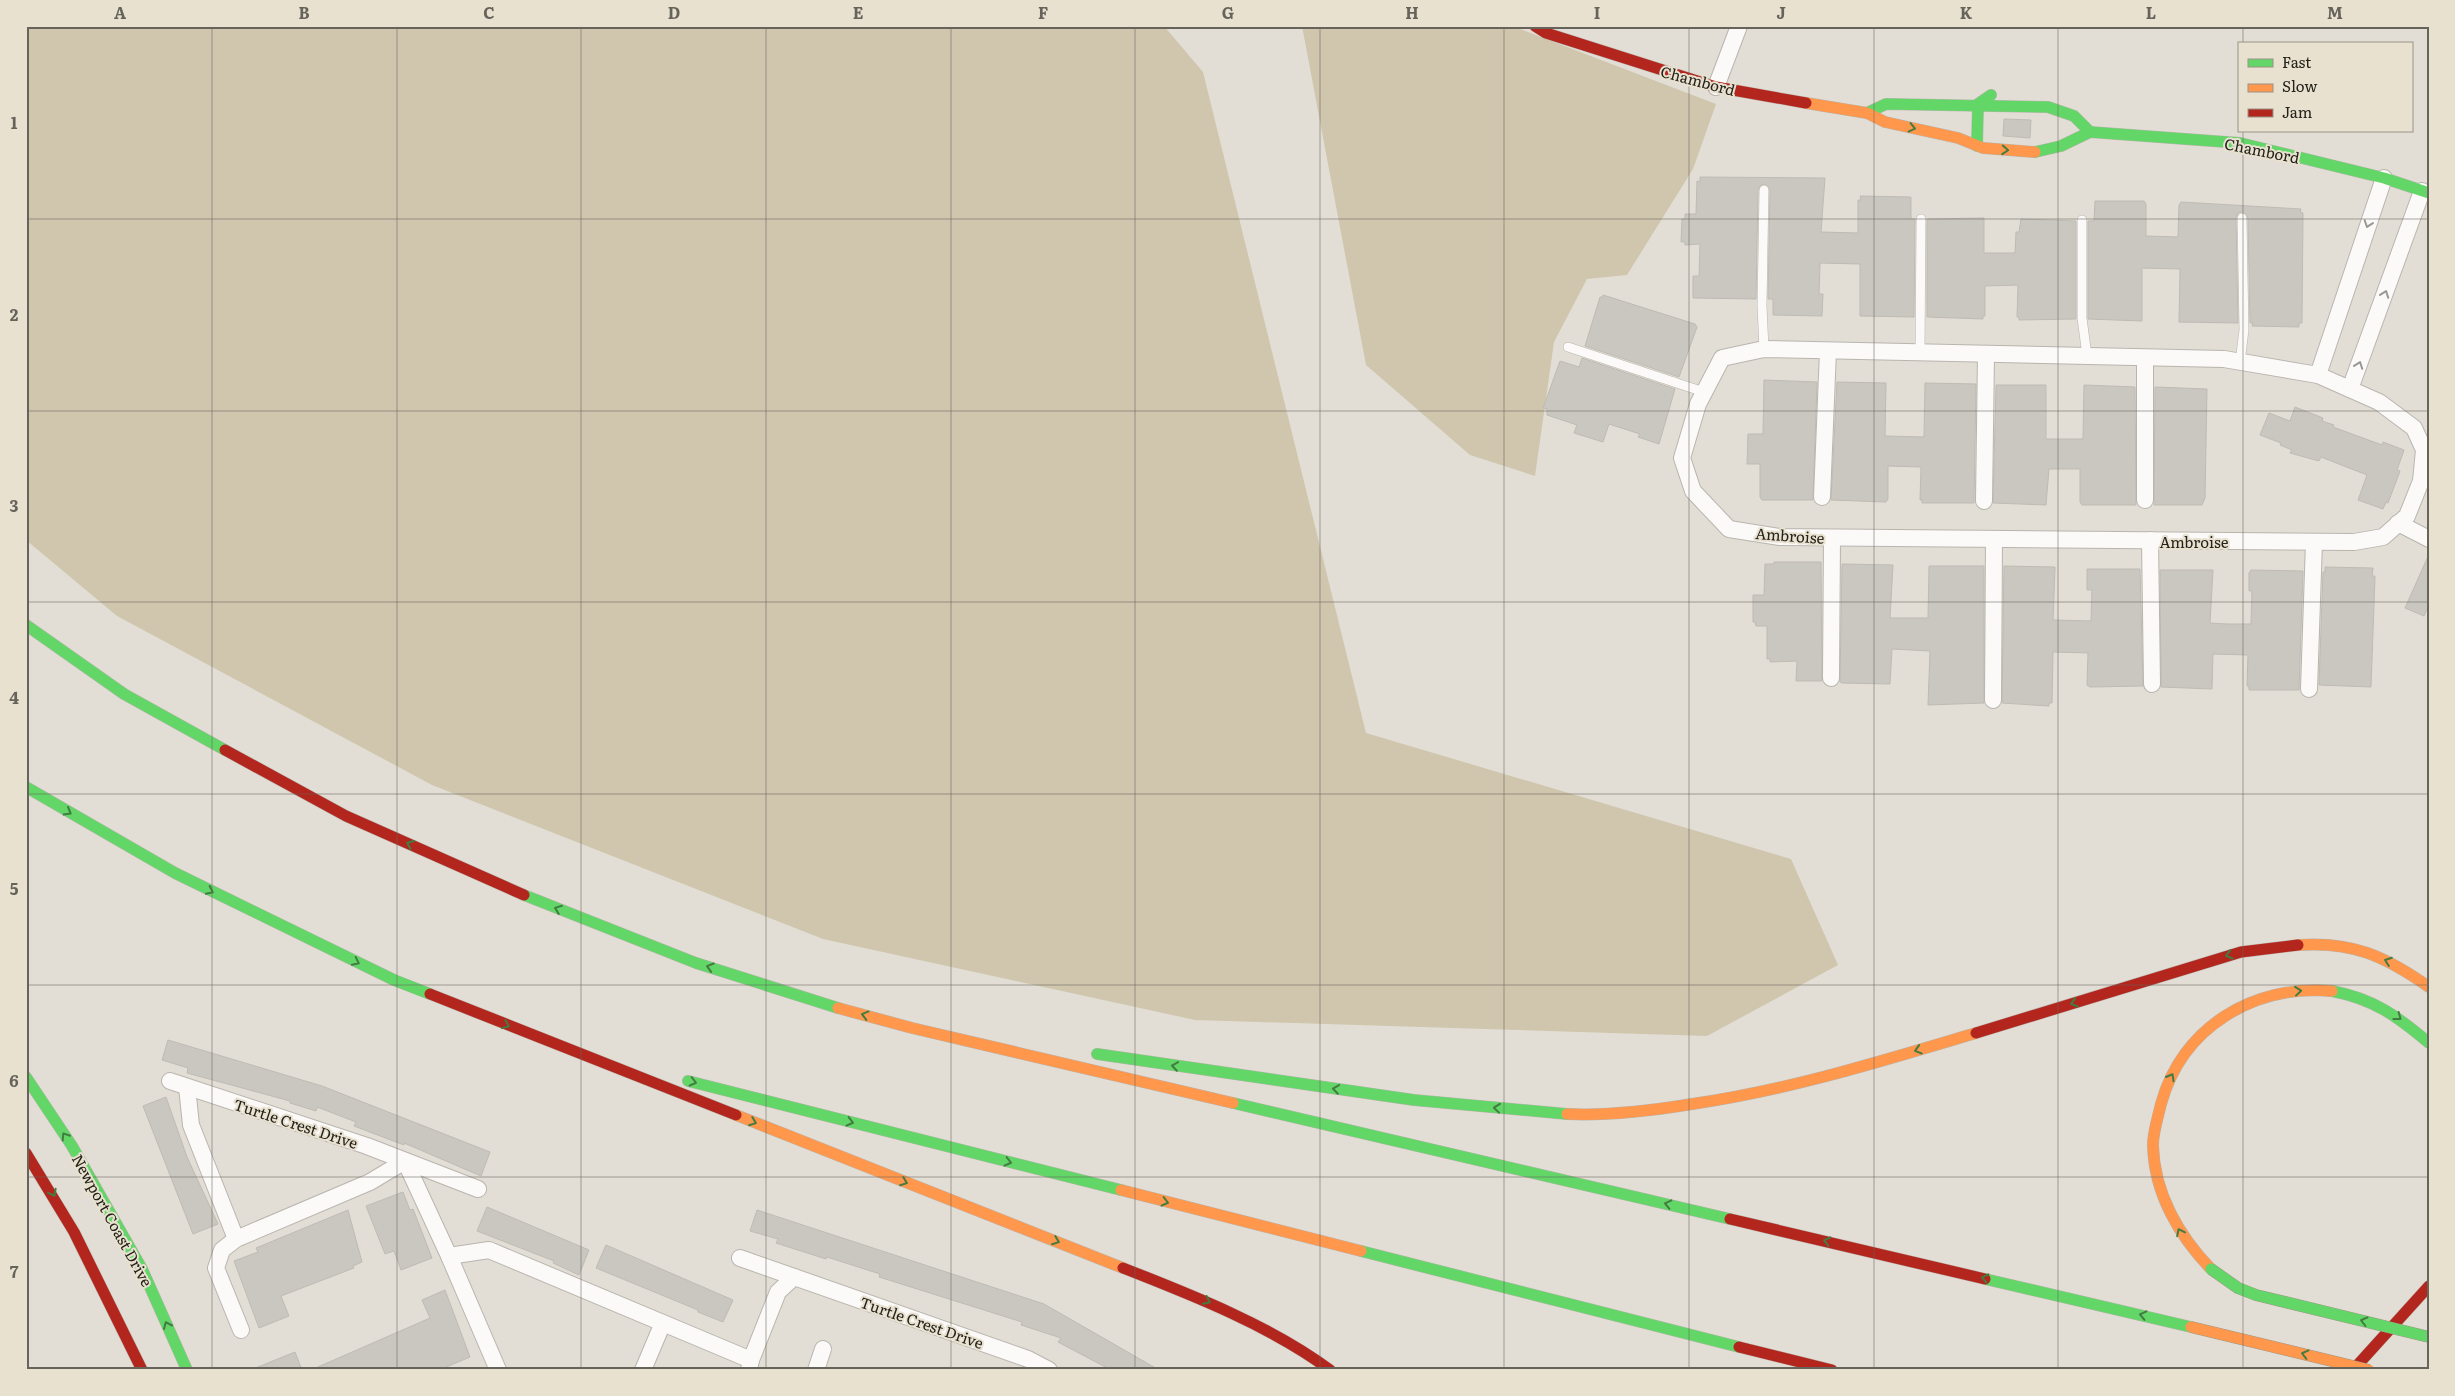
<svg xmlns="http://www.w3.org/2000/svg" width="2455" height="1396" font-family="Literata,serif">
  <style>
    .green { fill: #cfc6ad }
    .building { fill: #cac7c0; stroke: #bfbbb4 }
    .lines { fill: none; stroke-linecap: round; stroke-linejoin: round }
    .lane-casing { stroke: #b9b5ae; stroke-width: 10 }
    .street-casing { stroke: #b9b5ae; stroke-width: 18 }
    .fast-casing { stroke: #b9b5ae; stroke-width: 12 }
    .slow-casing { stroke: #b9b5ae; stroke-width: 12 }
    .jam-casing { stroke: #b9b5ae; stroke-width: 12 }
    .lane { stroke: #fbfaf9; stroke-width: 9 }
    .street { stroke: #fbfaf9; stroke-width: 16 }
    .fast { stroke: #63d668; stroke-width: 11 }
    .slow { stroke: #ff974d; stroke-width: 11 }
    .jam { stroke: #b3261e; stroke-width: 11 }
    .fast-bridge-casing { stroke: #9e9885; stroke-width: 12; stroke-linecap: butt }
    .slow-bridge-casing { stroke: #9e9885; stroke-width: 12; stroke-linecap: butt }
    .fast-bridge { stroke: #63d668; stroke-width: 11 }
    .slow-bridge { stroke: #ff974d; stroke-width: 11 }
    .oneway { stroke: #437c41 }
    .oneway2 { stroke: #9a9895 }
    .grid { fill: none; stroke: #66635b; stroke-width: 1; stroke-opacity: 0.55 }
    .labels { text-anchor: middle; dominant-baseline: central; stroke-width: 4; stroke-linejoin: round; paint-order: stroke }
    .street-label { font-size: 15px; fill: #23211a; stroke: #e8e1cf }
    .neatline { fill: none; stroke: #66635b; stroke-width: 2 }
    .grid-label { font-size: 16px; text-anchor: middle; font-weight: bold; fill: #66635b }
  </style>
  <rect width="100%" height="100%" fill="#e2ded5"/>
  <!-- green -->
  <g class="green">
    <path d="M26 26H1164L1203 72 1366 733 1791 859 1838 965 1707 1036 1195 1020 823 939 432 785 117 616 26 540Z"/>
    <path d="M1302 26H1512L1716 104 1693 169 1627 275 1587 279 1554 342 1535 476 1470 455 1366 365Z"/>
  </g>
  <!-- building -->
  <g class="building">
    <path d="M2004 119 2031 120 2030 138 2003 136Z"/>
    <path d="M1700 177 1825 178 1821 232 1858 233V200H1861L1860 196 1911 197V219H1915L1914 317 1860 316V264L1820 263 1819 294H1823L1822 316 1773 315V299H1768L1770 190 1765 184 1761 185 1758 190 1756 299 1693 298V276H1699L1700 244 1685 245V242H1681L1682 219H1685V214H1696L1697 181 1700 182Z"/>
    <path d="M2095 201H2144L2146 204V236L2178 237 2179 205 2181 202 2301 209 2300 212 2303 213 2302 323H2299V327L2252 326 2253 323H2250L2248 218 2242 212 2238 213 2236 218 2238 323 2179 322 2180 269 2142 268V321L2088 319V221H2094Z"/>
    <path d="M1984 218V253H2015L2016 232H2019L2021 219 2076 221V319L2019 320V317H2017L2018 285 1985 286V316H1983V319L1927 317V219Z"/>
    <path d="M1603 295 1695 324 1697 327 1679 377 1585 346 1600 297H1603Z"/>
    <path d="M1582 358 1675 389 1659 444 1638 437 1640 434 1609 424 1603 442 1574 433 1577 425 1547 415V409L1543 408 1560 361 1579 367Z"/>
    <path d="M1764 380 1817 382 1813 500H1762L1760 497V464H1747L1748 434H1763Z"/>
    <path d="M1837 382 1886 383 1885 436 1924 437 1925 383 1976 384 1974 503H1922V500H1920L1921 467 1888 466V499L1886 502 1831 500Z"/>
    <path d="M1996 385H2046V439H2083L2084 385 2135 387 2136 505H2082L2080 502V469H2049L2046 505 1993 503Z"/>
    <path d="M2155 387 2207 389 2205 498 2202 505H2154Z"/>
    <path d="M2295 407 2323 418 2322 421 2334 425 2333 427 2382 445 2383 442 2404 450 2397 470 2400 471 2388 503 2386 502 2383 509 2358 500 2367 475 2321 457 2319 461 2290 453 2292 450 2280 445 2281 443 2260 435 2269 413 2290 421Z"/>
    <path d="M2429 554V605L2424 616 2405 608Z"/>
    <path d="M1774 562H1821L1822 681H1796L1797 661 1770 662V659H1767V626H1756L1755 622H1753V595H1764L1765 564H1774Z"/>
    <path d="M1842 564 1893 565 1890 618H1928L1929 566H1984V703L1928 705 1930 651 1892 649 1890 684 1842 683 1840 682Z"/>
    <path d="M2004 566 2055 567 2053 620 2091 621 2092 590H2087V569H2140L2143 686 2090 687 2087 685 2088 653 2053 652 2052 703H2049V706L2002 703Z"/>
    <path d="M2325 567 2373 568 2372 576H2375L2371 687 2319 685 2323 572H2325Z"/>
    <path d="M2160 570H2213L2210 623 2227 624H2251L2252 591H2249V573L2251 570 2303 571 2299 690H2249V686H2247L2248 655 2213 654 2212 689 2161 687Z"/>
    <path d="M168 1040 322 1086 490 1152 481 1176 404 1143V1145L354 1126 356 1122 317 1107 316 1111 290 1103V1101L187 1073 188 1068 162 1060Z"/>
    <path d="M166 1097 187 1157 218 1224 193 1234 143 1106Z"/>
    <path d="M403 1192 410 1210 413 1209 432 1258 401 1270 394 1251 385 1254 366 1206Z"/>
    <path d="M487 1207 589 1250 579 1275 553 1263 554 1261 477 1231Z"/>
    <path d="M348 1210 362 1262 353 1266 354 1268 281 1296 289 1316 259 1328 234 1261 258 1252 256 1248Z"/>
    <path d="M757 1210 1044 1304 1159 1370H1111L1058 1342 1061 1338 1021 1325 1022 1322 879 1277 880 1274 827 1257 826 1259 776 1243 778 1239 750 1231Z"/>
    <path d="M606 1245 733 1300 723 1322 698 1312V1310L596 1268Z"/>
    <path d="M445 1290 470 1357 439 1370H311L430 1318 422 1300Z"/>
    <path d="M295 1352 302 1370H253V1369Z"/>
  </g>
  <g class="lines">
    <!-- lane casing -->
    <g class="lane-casing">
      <g id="lane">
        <path d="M1764 190 1762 306 1764 349"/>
        <path d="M2082 220V318L2087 356"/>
        <path d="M1568 347 1704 392"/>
        <path d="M1920 353 1921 219"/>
        <path d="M2240 362 2244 330 2242 218"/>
      </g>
    </g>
    <!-- street casing -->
    <g class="street-casing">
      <g id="street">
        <path d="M1716 87 1739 26"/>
        <path d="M1764 349 2224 359 2318 375 2379 402 2414 428 2424 450 2421 481 2407 516 2383 537 2354 542 1780 537 1729 529 1693 491 1682 458 1698 404 1722 358Z"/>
        <path d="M2145 358V500"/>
        <path d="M2318 375 2384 178"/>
        <path d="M2350 389 2422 191"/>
        <path d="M1822 497 1828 351"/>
        <path d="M1984 501 1986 354"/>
        <path d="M2398 523 2429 539"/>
        <path d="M2150 540 2152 684"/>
        <path d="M1831 678 1832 538"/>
        <path d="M2309 689 2314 542"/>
        <path d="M1993 700 1994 539"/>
        <path d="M170 1081 367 1146 478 1189"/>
        <path d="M187 1087 191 1125 236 1239"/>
        <path d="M449 1256 489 1250 751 1360"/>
        <path d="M740 1258 1028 1359 1049 1370"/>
        <path d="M241 1330 216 1268 222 1250 236 1239 370 1182 405 1161 449 1256 498 1370"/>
        <path d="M643 1370 662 1325"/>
        <path d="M749 1370 751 1360 778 1292 794 1277"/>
        <path d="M816 1370 823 1349"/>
      </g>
    </g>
    <!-- fast casing -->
    <g class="fast-casing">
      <g id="fast">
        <path d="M1867 113 1886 104 2048 107 2074 116 2090 132"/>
        <path d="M1977 146 1978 104 1991 95"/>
        <path d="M2035 152 2061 146 2090 132 2240 143 2384 178 2429 193"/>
        <path d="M26 625 124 694 225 750"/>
        <path d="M26 787 175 873 394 980 430 994"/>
        <path d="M524 895 696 963 838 1008"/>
        <path d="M2332 991C2374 999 2397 1016 2429 1043"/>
        <path d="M1097 1054 1414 1100 1567 1114"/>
        <path d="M26 1077 72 1146 142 1269 187 1370"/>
        <path d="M688 1081 1121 1190"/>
        <path d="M1233 1103 1730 1219"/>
        <path d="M1361 1251 1739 1347"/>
        <path d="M1985 1279 2191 1327"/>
      </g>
    </g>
    <!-- slow casing -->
    <g class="slow-casing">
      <g id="slow">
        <path d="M1806 103 1867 113 1885 122 1958 138 1983 148 2035 152"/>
        <path d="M2298 945C2352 941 2385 956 2429 987"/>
        <path d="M838 1008 912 1028 1233 1103"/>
        <path d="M1567 1114C1610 1116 1650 1111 1692 1104 1789 1090 1882 1061 1976 1033"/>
        <path d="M736 1115 1123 1268"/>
        <path d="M1121 1190 1361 1251"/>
        <path d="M2211 1269C2179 1236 2154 1193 2153 1145 2153 1132 2158 1117 2161 1104 2182 1027 2254 984 2332 991"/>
      </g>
    </g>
    <!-- jam casing -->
    <g class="jam-casing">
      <g id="jam">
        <path d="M1535 26 1546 33 1716 87 1806 103"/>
        <path d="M225 750 346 816 524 895"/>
        <path d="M430 994 736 1115"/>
        <path d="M1976 1033 2241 952 2298 945"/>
        <path d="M26 1153 74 1232 142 1370"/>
        <path d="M1730 1219 1985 1279"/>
        <path d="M1123 1268C1192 1295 1271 1326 1330 1370"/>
        <path d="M1739 1347 1832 1370"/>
        <path d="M2353 1370 2429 1286"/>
      </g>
    </g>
    <!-- lane -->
    <use href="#lane" class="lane"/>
    <!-- street -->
    <use href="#street" class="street"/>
    <!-- fast -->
    <use href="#fast" class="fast"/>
    <!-- slow -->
    <use href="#slow" class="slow"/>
    <!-- jam -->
    <use href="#jam" class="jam"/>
    <!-- fast-bridge casing -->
    <g class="fast-bridge-casing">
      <path id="fast-bridge" d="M2211 1269 2238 1288 2256 1295 2429 1337"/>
    </g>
    <!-- slow-bridge casing -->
    <g class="slow-bridge-casing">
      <path id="slow-bridge" d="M2191 1327 2369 1370"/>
    </g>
    <!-- fast-bridge -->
    <use href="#fast-bridge" class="fast-bridge"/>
    <!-- slow-bridge -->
    <use href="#slow-bridge" class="slow-bridge"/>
  </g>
  <!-- one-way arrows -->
  <defs><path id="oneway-chevron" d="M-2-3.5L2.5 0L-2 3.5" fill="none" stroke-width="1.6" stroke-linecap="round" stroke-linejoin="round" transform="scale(1.25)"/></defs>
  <g class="oneway">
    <use href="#oneway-chevron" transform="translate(1912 128) rotate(13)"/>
    <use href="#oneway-chevron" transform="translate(2005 150) rotate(4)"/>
    <use href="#oneway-chevron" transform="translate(68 812) rotate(30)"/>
    <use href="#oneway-chevron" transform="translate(410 844) rotate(-156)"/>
    <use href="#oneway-chevron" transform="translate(210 891) rotate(26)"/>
    <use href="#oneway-chevron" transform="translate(558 909) rotate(-159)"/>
    <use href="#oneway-chevron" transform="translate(2229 955) rotate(163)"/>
    <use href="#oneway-chevron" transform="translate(2388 961) rotate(-160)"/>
    <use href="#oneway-chevron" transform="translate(356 962) rotate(26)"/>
    <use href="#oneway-chevron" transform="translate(710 967) rotate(-163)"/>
    <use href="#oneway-chevron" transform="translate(2298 991) rotate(-6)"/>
    <use href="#oneway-chevron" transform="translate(2074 1003) rotate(163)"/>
    <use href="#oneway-chevron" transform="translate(865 1015) rotate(-165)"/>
    <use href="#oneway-chevron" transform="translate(2398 1017) rotate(37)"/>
    <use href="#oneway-chevron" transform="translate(506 1025) rotate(22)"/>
    <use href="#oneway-chevron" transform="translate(1918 1050) rotate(163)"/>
    <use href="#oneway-chevron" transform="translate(1175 1066) rotate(-172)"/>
    <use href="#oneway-chevron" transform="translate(2171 1077) rotate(-60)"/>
    <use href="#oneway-chevron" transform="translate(693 1082) rotate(14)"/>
    <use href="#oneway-chevron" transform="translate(1336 1089) rotate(-172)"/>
    <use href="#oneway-chevron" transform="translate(1497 1108) rotate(-174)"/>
    <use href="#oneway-chevron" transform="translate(753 1122) rotate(21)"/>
    <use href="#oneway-chevron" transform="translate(850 1122) rotate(14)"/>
    <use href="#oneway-chevron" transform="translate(65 1136) rotate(-123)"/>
    <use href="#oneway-chevron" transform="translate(1008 1162) rotate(14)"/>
    <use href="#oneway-chevron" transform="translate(904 1182) rotate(21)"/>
    <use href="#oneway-chevron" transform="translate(53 1193) rotate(61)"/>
    <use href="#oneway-chevron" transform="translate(1165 1202) rotate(14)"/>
    <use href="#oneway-chevron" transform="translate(1668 1204) rotate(-167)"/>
    <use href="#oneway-chevron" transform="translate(2180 1232) rotate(-116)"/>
    <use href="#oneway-chevron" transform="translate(1056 1241) rotate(21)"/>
    <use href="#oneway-chevron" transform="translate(1827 1241) rotate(-167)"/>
    <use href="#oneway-chevron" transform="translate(1985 1278) rotate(-167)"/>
    <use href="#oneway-chevron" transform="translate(1207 1301) rotate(26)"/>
    <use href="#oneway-chevron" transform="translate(2143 1315) rotate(-167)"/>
    <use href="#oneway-chevron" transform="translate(2364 1321) rotate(-166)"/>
    <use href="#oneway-chevron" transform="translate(167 1325) rotate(-114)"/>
    <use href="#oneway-chevron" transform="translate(2305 1354) rotate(-166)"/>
  </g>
  <g class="oneway2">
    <use href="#oneway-chevron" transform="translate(2368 224) rotate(109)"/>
    <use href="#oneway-chevron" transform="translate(2385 294) rotate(-70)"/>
    <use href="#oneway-chevron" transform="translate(2359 365) rotate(-70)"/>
  </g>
  <!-- grid -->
  <path class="grid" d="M212 26V1370M397 26V1370M581 26V1370M766 26V1370M951 26V1370M1135 26V1370M1320 26V1370M1504 26V1370M1689 26V1370M1874 26V1370M2058 26V1370M2243 26V44M2243 131V1370M26 219H2429M26 411H2429M26 602H2429M26 794H2429M26 985H2429M26 1177H2429"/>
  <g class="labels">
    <!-- street labels -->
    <g class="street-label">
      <text transform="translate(1698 80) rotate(15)">Chambord</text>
      <text transform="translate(2262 150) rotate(11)">Chambord</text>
      <text transform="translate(1790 535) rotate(4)">Ambroise</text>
      <text x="2194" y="541">Ambroise</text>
      <text transform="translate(296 1123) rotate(18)">Turtle Crest Drive</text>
      <text transform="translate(113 1220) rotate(61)">Newport Coast Drive</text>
      <text transform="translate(922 1322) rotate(19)">Turtle Crest Drive</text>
    </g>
  </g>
  <!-- border -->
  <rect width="2455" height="1396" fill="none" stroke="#e8e1cf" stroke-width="55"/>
  <!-- legend -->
  <rect x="2238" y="42" width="175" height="90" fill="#e8e1cf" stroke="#999487"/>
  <rect x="2248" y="59" width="25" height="8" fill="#63d668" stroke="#999487"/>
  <text x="2282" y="68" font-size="15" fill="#23211a">Fast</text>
  <rect x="2248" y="84" width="25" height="8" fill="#ff974d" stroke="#999487"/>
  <text x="2282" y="92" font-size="15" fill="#23211a">Slow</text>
  <rect x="2248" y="109" width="25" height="8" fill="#b3261e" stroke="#999487"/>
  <text x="2282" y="118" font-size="15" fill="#23211a">Jam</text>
  <rect x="28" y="28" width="2400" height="1340" class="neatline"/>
  <g class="grid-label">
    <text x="120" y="19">A</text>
    <text x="304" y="19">B</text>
    <text x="489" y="19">C</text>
    <text x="674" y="19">D</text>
    <text x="858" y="19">E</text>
    <text x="1043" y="19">F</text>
    <text x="1228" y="19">G</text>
    <text x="1412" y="19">H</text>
    <text x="1597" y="19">I</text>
    <text x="1781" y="19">J</text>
    <text x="1966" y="19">K</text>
    <text x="2151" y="19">L</text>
    <text x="2335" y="19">M</text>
    <text x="14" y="129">1</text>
    <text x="14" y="321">2</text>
    <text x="14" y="512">3</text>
    <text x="14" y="704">4</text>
    <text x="14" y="895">5</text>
    <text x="14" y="1087">6</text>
    <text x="14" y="1278">7</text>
  </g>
</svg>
